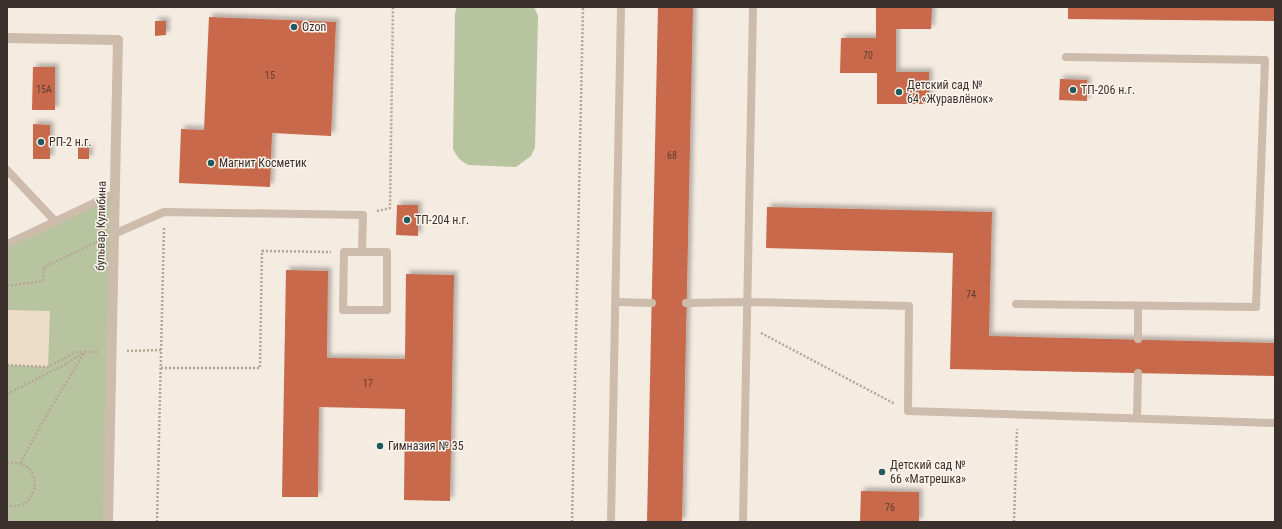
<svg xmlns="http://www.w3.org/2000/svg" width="1282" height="529" font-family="'Roboto Condensed',sans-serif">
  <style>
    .green { fill: #b8c4a0 }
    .plaza { fill: #ecdcc8 }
    .building { fill: #c8694b; filter: url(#shadow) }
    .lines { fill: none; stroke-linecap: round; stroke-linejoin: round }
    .path { stroke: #b9a596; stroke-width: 2.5; stroke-dasharray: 2 2; stroke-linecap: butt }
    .service { stroke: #cdbbac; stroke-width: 8 }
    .minor { stroke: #cdbbac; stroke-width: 10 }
    .poi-dot { fill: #1f5a5e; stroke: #fbf5ee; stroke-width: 1.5 }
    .labels { text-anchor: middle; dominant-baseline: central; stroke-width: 3; stroke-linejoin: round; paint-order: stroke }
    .number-label { font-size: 10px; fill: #5e3e33 }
    .poi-label { font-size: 12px; fill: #3b302b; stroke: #fbf5ee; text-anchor: start }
    .street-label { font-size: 12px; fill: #3b302b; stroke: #fbf5ee }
  </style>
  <defs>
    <filter id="shadow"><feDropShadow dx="3.5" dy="-3.5" stdDeviation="2" flood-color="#0004"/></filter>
  </defs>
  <rect width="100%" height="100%" fill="#f4ebe1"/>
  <!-- green -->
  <g class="green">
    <path d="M457 7H534L538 16 535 147 531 156 516 167 469 165C461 162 457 157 453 149L455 13Z"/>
    <path d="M113 196 106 522H7V247Z"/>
  </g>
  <!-- plaza -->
  <path class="plaza" d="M7 310 50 311 48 367 7 365Z"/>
  <!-- building -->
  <g class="building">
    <path d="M658 7H693L682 522H647Z"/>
    <path d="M876 7H932L931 29H896V72H929V104H877V73H840L841 38H876Z"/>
    <path d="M1068 7H1275V21L1068 19Z"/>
    <path d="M209 17 336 22 331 136 272 133 270 187 179 183 181 129 204 130Z"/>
    <path d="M155 21H166V35L155 36Z"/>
    <path d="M33 67H55V110H32Z"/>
    <path d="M1060 79 1087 80V101L1059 100Z"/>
    <path d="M33 124 50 125V159H33Z"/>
    <path d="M78 147 89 148V159H78Z"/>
    <path d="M397 205H418V236L396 235Z"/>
    <path d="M767 207 992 212 989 336 1275 343V376L950 369 953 253 766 248Z"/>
    <path d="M286 270 328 271 327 358 405 359 406 274 454 275 450 501 404 500 405 409 319 407 318 497H282Z"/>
    <path d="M861 491 919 492V522H860Z"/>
  </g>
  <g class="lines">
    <!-- path -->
    <g class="path">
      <path d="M377 211 390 208 393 7"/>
      <path d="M7 286 43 281 44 267 99 241"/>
      <path d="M761 333 895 404"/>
      <path d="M127 351 161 350"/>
      <path d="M7 365 48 367 76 352H83"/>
      <path d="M161 368H260L262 251 331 252"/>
      <path d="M7 394 64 365 85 352H98"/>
      <path d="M7 463C47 457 41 514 7 505"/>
      <path d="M21 463C39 425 63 389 84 353"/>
      <path d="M157 522 164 227"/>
      <path d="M572 522 583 7"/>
      <path d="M1014 522 1017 429"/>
    </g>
    <!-- service -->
    <g class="service">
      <path d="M7 170 55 221"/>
      <path d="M114 234 164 212 363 215 362 252H387V310H343L344 252H362"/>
      <path d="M7 244 115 193"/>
      <path d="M616 302 652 303"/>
      <path d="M686 303 747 302 909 306 908 411 1275 423"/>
      <path d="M1016 304 1256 307 1265 60 1066 57"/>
      <path d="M1138 339V306"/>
      <path d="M1137 418 1138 373"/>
      <path d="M611 522 621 7"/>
      <path d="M743 522 753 7"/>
    </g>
    <!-- minor -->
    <path class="minor" d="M7 38 118 40 108 522"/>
  </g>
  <!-- markers -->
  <g class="poi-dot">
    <circle cx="294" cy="27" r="4"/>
    <circle cx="1073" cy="90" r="4"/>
    <circle cx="899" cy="92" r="4"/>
    <circle cx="41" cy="142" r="4"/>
    <circle cx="211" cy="163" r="4"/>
    <circle cx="407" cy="220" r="4"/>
    <circle cx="380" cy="446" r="4"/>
    <circle cx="882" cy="472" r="4"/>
  </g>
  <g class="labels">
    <!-- number labels -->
    <g class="number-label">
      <text x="868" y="55">70</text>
      <text x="270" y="75">15</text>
      <text x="44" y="89">15А</text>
      <text x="672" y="155">68</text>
      <text x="971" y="294">74</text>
      <text x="368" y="383">17</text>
      <text x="890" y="507">76</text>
    </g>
    <!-- poi labels -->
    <g class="poi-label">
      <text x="302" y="27">Ozon</text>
      <text x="907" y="85">Детский сад №<tspan x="907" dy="14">64 «Журавлёнок»</tspan></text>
      <text x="1081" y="90">ТП-206 н.г.</text>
      <text x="49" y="142">РП-2 н.г.</text>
      <text x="219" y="163">Магнит Косметик</text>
      <text x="415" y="220">ТП-204 н.г.</text>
      <text x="388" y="446">Гимназия № 35</text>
      <text x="890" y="465">Детский сад №<tspan x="890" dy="14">66 «Матрешка»</tspan></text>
    </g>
    <!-- street labels -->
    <g class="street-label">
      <text transform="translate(101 226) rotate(-89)">бульвар Кулибина</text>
    </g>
  </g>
  <!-- border -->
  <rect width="1282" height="529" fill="none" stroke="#3b302b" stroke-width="16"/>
</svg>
